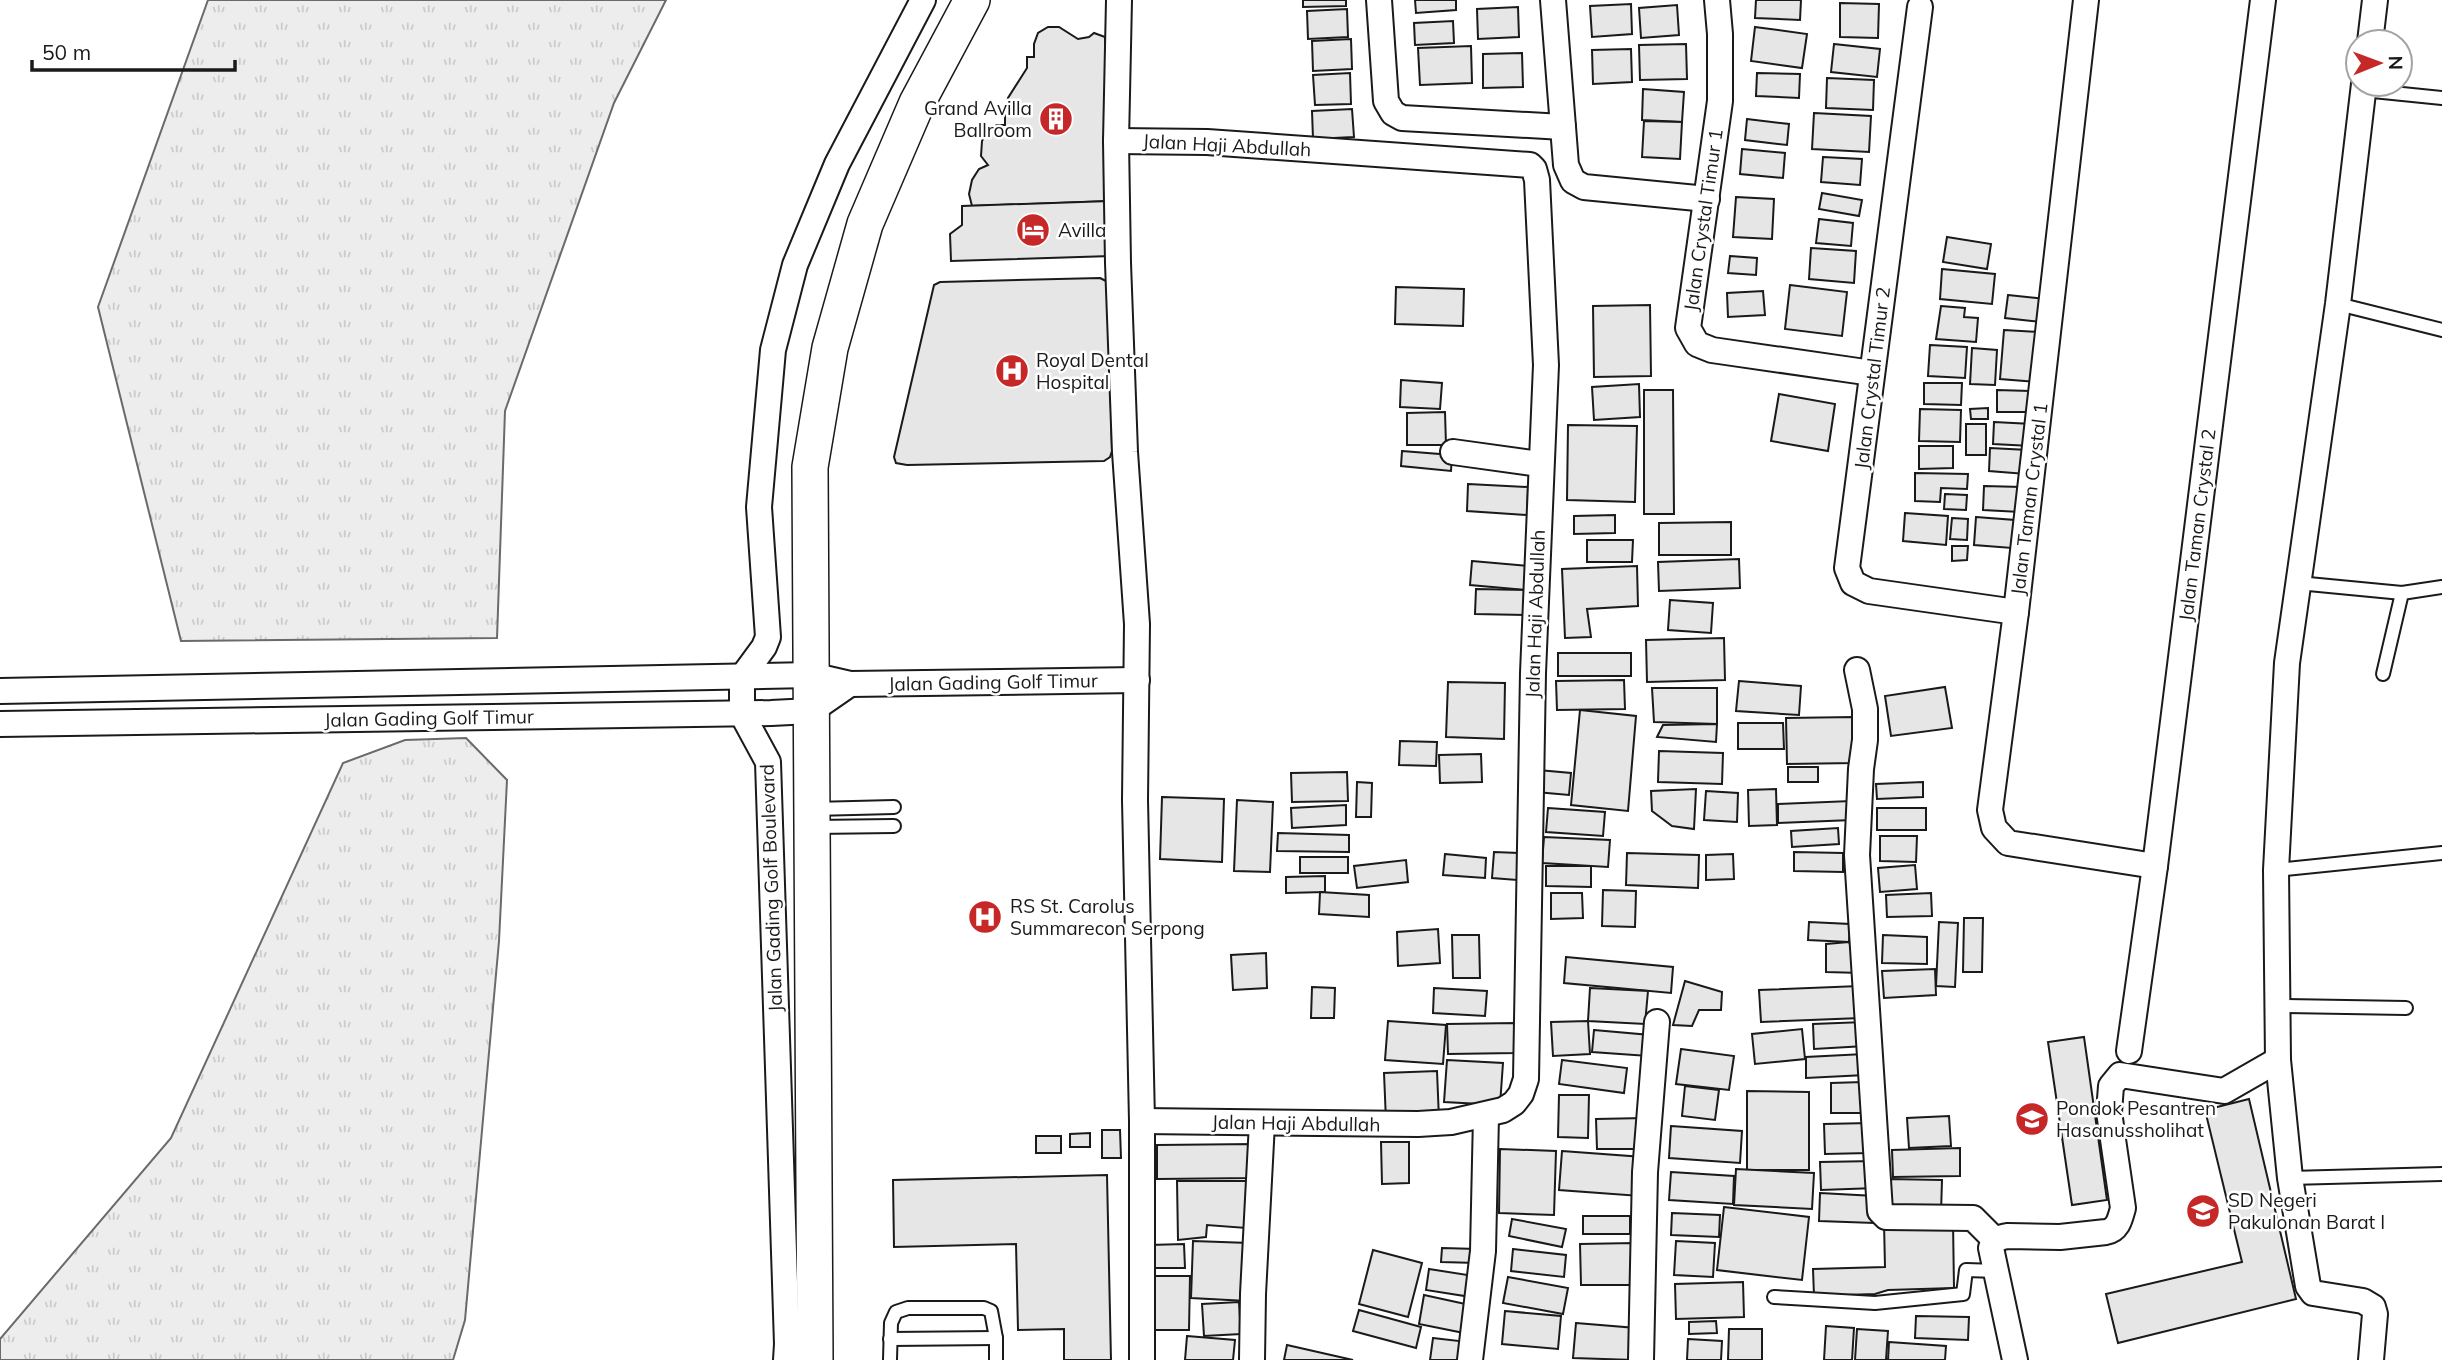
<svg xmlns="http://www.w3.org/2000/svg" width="2442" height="1360" font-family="Mulish,sans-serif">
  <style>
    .grass { fill: url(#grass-tufts); stroke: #6a6a6a; stroke-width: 2 }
    .building { fill: #e6e6e6; stroke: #1a1a1a; stroke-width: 2 }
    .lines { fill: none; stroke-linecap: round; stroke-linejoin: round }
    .lane-casing { stroke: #1a1a1a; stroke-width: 16 }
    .street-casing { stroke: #1a1a1a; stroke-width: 28 }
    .secondary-casing { stroke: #1a1a1a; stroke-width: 38 }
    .lane { stroke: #fff; stroke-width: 12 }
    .street { stroke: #fff; stroke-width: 24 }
    .secondary { stroke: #fff; stroke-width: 35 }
    .labels { text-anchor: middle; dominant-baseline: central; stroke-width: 5; stroke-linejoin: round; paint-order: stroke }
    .poi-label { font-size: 19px; fill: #1a1a1a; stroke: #fff; text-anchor: start }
    .street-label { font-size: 19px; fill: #1a1a1a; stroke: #fff }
  </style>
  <defs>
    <pattern id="grass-tufts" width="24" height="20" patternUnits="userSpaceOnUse" patternTransform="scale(1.75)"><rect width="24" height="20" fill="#ededed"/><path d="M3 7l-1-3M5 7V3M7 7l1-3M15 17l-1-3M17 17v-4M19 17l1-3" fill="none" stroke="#cbcbcb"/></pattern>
  </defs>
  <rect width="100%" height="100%" fill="#fff"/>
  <!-- grass -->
  <g class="grass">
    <path d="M208 0H666L614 103 505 411 497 638 181 641 98 307Z"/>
    <path d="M466 738 507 780 499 941 465 1320 453 1360H0V1339L171 1138 343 763 405 740Z"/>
  </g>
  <!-- building -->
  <g class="building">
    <path d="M1303 0H1346V6L1303 7Z"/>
    <path d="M1415 0H1456V10L1416 13Z"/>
    <path d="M1756 0H1801L1800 20 1755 18Z"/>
    <path d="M1840 3 1879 4 1878 38 1840 37Z"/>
    <path d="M1631 4 1632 34 1592 37 1590 6Z"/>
    <path d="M1677 5 1679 35 1641 38 1639 8Z"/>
    <path d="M1518 7 1519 37 1478 39 1477 9Z"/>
    <path d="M1347 9 1348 37 1308 39 1307 11Z"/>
    <path d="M1453 21 1454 43 1415 45 1414 23Z"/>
    <path d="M1048 27H1059L1078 39 1089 37 1094 33 1105 37 1110 201 972 206 969 194 972 180 979 169 988 165 981 156 982 141 988 130 997 125H1005V113L1008 98 1027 68V57H1034V44L1038 33Z"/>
    <path d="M1755 27 1807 34 1802 68 1751 61Z"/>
    <path d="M1351 39 1352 69 1313 71 1312 41Z"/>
    <path d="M1686 44 1687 79 1640 80 1639 45Z"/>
    <path d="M1834 44 1880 49 1877 77 1831 72Z"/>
    <path d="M1471 46 1472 83 1420 85 1418 48Z"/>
    <path d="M1631 49 1632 82 1593 84 1592 50Z"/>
    <path d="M1522 53 1523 87 1483 88V54Z"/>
    <path d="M1350 73 1351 104 1315 105 1313 75Z"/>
    <path d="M1757 73 1800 74 1799 98 1756 96Z"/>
    <path d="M1827 78 1874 80 1873 110 1826 108Z"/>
    <path d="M1643 89 1684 92 1682 122 1642 120Z"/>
    <path d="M1352 109 1354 137 1313 139 1312 111Z"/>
    <path d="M1814 113 1871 116 1869 152 1812 149Z"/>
    <path d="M1747 119 1789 124 1787 145 1745 140Z"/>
    <path d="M1644 121 1682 122 1680 159 1642 157Z"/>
    <path d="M1742 149 1785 153 1783 178 1740 174Z"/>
    <path d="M1823 157 1862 159 1860 185 1821 182Z"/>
    <path d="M1822 193 1862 200 1859 216 1819 209Z"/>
    <path d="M1736 197 1774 199 1772 239 1733 237Z"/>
    <path d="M1110 201 1111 256 951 261 950 234 962 225V206Z"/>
    <path d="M1819 219 1853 223 1851 246 1816 243Z"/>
    <path d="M1947 237 1991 244 1987 269 1943 262Z"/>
    <path d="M1811 248 1856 251 1854 283 1809 279Z"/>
    <path d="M1730 256 1757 258 1756 275 1728 273Z"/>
    <path d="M1942 269 1995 274 1992 304 1940 299Z"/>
    <path d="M1100 278 1106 281 1108 288 1112 451 1110 457 1104 461 907 465 896 463 894 457 934 285 940 282Z"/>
    <path d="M1790 285 1847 292 1842 336 1785 329Z"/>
    <path d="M1396 287 1464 289 1463 326 1395 324Z"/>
    <path d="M1763 291 1765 315 1728 317 1727 293Z"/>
    <path d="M2008 295 2045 299 2042 322 2005 318Z"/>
    <path d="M1650 305 1651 376 1594 377 1593 306Z"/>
    <path d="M1941 306 1965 308 1964 317 1978 318 1976 342 1936 339Z"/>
    <path d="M2004 330 2039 332 2036 382 2000 379Z"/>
    <path d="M1930 345 1967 347 1965 378 1928 376Z"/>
    <path d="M1972 348 1997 350 1995 385 1970 384Z"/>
    <path d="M1401 380 1442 383 1440 409 1400 407Z"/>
    <path d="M1924 383H1962L1961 405 1924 404Z"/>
    <path d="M1639 384 1640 417 1594 420 1592 387Z"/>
    <path d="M1644 390H1673L1674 514H1644Z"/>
    <path d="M1997 390 2030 391V412H1997Z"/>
    <path d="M1779 394 1835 404 1828 451 1771 441Z"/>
    <path d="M1988 408V419H1971L1970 409Z"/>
    <path d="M1920 409 1961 410 1960 442 1919 441Z"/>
    <path d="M1445 412 1446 445H1407V413Z"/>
    <path d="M1994 422 2032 424 2031 446 1993 444Z"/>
    <rect x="1966" y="424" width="20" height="31"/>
    <path d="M1568 425 1637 426 1635 502 1567 500Z"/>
    <path d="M1919 446H1953V468L1919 469Z"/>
    <path d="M1990 448 2028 450 2026 474 1989 471Z"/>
    <path d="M1402 451 1452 455 1451 471 1401 466Z"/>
    <path d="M1915 473 1968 474 1967 489 1941 488 1940 502 1915 501Z"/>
    <path d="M1468 484 1528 487 1527 515 1467 511Z"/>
    <path d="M1984 486 2022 487 2020 512 1983 510Z"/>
    <path d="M1945 494 1967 495 1966 510 1944 509Z"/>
    <path d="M1905 513 1948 516 1946 545 1903 541Z"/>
    <path d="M1615 515V533L1574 534V516Z"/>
    <path d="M1976 517 2015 520 2012 548 1974 545Z"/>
    <path d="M1952 518 1968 519 1967 540 1950 539Z"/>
    <path d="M1731 522V555H1659V523Z"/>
    <path d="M1587 540H1633L1632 562H1587Z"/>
    <path d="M1952 546H1968L1967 560 1952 561Z"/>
    <path d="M1739 559 1740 588 1659 591 1658 562Z"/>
    <path d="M1472 561 1528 566 1526 590 1470 585Z"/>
    <path d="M1637 566 1638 606 1587 609 1591 637 1565 638 1562 569Z"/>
    <path d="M1476 589 1526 590V615L1475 614Z"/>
    <path d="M1670 600 1713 603 1711 633 1668 630Z"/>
    <path d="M1724 638 1725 680 1647 682 1646 640Z"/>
    <rect x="1558" y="653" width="73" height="23"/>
    <path d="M1624 680 1625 709 1557 710 1556 681Z"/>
    <path d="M1739 681 1801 686 1799 715 1736 711Z"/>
    <path d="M1448 682 1505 683 1504 739 1446 737Z"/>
    <path d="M1945 687 1952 728 1891 736 1885 696Z"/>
    <path d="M1652 688H1717V724L1654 722Z"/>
    <path d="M1580 710 1636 716 1628 811 1571 805Z"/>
    <path d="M1854 717 1855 763 1787 764 1786 718Z"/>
    <path d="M1738 723H1783L1784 749H1738Z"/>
    <path d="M1717 724 1716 742 1657 737 1663 725Z"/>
    <path d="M1400 741 1437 742 1436 766 1399 765Z"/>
    <path d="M1659 751 1723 753 1722 784 1658 782Z"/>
    <path d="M1481 754 1482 782 1440 783 1439 755Z"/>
    <rect x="1788" y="767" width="30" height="15"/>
    <path d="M1538 770 1571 773 1569 795 1536 792Z"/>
    <path d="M1347 772 1348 801 1292 802 1291 773Z"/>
    <path d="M1357 782 1372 783 1371 817H1356Z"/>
    <path d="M1923 782V797L1877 799 1876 784Z"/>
    <path d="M1696 789 1694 829 1672 826 1652 811 1651 791Z"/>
    <path d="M1776 789 1777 825 1749 826 1748 790Z"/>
    <path d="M1706 791 1738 793 1737 822 1704 820Z"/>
    <path d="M1162 797 1224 799 1222 862 1160 859Z"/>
    <path d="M1237 800 1273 802 1270 872 1234 871Z"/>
    <path d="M1851 801 1852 820 1778 823V804Z"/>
    <path d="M1346 805V825L1292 828 1291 808Z"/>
    <path d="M1548 808 1605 812 1603 836 1546 832Z"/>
    <rect x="1877" y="808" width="49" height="22"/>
    <path d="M1838 828 1839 844 1792 847 1791 831Z"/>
    <path d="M1278 833 1349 835V852L1277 851Z"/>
    <path d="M1880 836H1917L1916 862 1880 861Z"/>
    <path d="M1544 837 1610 840 1608 867 1542 863Z"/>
    <path d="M1494 852 1519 853 1517 880 1492 878Z"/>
    <path d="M1794 852 1843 853V872L1794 871Z"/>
    <path d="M1627 853 1699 855 1698 888 1626 885Z"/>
    <path d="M1445 854 1486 858 1485 878 1443 875Z"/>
    <path d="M1733 854 1734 879 1706 880V855Z"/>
    <rect x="1300" y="857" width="48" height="16"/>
    <path d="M1406 860 1408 882 1357 888 1354 866Z"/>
    <path d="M1915 865 1917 889 1880 892 1878 868Z"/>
    <path d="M1546 866H1591V887L1546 886Z"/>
    <path d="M1325 876V892L1286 893V877Z"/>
    <path d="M1603 890 1636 891 1635 927 1602 926Z"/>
    <path d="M1320 892 1369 895V917L1319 914Z"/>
    <path d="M1551 893H1582L1583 918 1551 919Z"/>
    <path d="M1931 893 1932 916 1887 917 1886 895Z"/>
    <path d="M1964 918H1983L1982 972H1963Z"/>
    <path d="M1809 922 1850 924 1849 942 1808 940Z"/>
    <path d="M1939 922 1958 923 1955 987 1936 986Z"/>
    <path d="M1438 929 1440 963 1398 966 1397 932Z"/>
    <path d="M1452 935H1479L1480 978H1453Z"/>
    <path d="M1883 935 1927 937V964L1882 963Z"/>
    <path d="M1849 942 1861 973 1826 972V944Z"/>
    <path d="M1266 953 1267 988 1233 990 1231 955Z"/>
    <path d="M1566 957 1673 967 1671 993 1564 983Z"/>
    <path d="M1935 969 1936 995 1884 998 1882 971Z"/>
    <path d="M1685 981 1722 992 1721 1010H1699L1692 1026 1673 1025Z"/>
    <path d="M1859 986 1861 1018 1761 1022 1759 990Z"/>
    <path d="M1312 987 1335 988 1334 1018H1311Z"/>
    <path d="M1434 988 1487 991 1485 1016 1433 1013Z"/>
    <path d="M1590 988 1648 991 1645 1024 1588 1021Z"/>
    <path d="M1388 1021 1446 1025 1443 1064 1385 1060Z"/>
    <path d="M1588 1021 1590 1054 1553 1056 1551 1022Z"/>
    <path d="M1864 1022 1865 1046 1814 1049 1813 1024Z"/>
    <path d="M1515 1023 1516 1053 1448 1054 1447 1024Z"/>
    <path d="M1802 1029 1805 1059 1755 1064 1752 1034Z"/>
    <path d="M1594 1030 1650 1035 1648 1056 1592 1052Z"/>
    <path d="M2084 1037 2107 1200 2072 1205 2048 1042Z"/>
    <path d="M1681 1049 1734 1056 1729 1090 1676 1084Z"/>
    <path d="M1864 1054 1865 1075 1806 1078V1057Z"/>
    <path d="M1447 1060 1503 1063 1500 1105 1444 1102Z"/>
    <path d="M1562 1060 1627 1068 1624 1093 1559 1084Z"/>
    <path d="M1437 1071 1439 1119 1386 1121 1384 1073Z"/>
    <path d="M1863 1082V1113H1831V1083Z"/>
    <path d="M1685 1086 1719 1090 1715 1120 1682 1116Z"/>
    <path d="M1747 1091 1809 1092V1170H1747Z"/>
    <path d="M1559 1095H1589L1588 1138 1558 1137Z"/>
    <path d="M2249 1099 2296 1299 2118 1343 2106 1294 2242 1262 2205 1110Z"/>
    <path d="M1949 1116 1951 1146 1909 1148 1907 1118Z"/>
    <path d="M1645 1118 1646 1149H1597L1596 1119Z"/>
    <path d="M1869 1123V1153L1825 1154 1824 1124Z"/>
    <path d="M1671 1126 1742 1131 1740 1163 1669 1158Z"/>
    <path d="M1102 1130H1120L1121 1158H1102Z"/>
    <path d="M1090 1133V1147H1070V1134Z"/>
    <rect x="1036" y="1136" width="25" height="17"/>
    <path d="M1381 1142H1409V1183L1382 1184Z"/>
    <path d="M1254 1144V1178L1157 1179V1145Z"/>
    <path d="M1960 1148V1176L1893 1177 1892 1150Z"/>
    <path d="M1500 1149 1556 1151 1554 1215 1499 1213Z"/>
    <path d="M1562 1151 1643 1157 1640 1196 1559 1190Z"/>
    <path d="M1875 1161 1876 1188 1821 1190 1820 1162Z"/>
    <path d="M1736 1169 1814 1173 1812 1209 1734 1205Z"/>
    <path d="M1671 1172 1734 1176 1733 1204 1669 1200Z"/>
    <path d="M1107 1175 1111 1360H1064V1329L1018 1330 1016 1244 894 1247 893 1180Z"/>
    <path d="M1889 1179 1942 1180 1941 1213H1889Z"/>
    <path d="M1177 1181H1249L1246 1228 1207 1225 1206 1237 1178 1240Z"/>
    <path d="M1820 1193 1875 1196 1874 1223 1819 1221Z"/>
    <path d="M1724 1207 1809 1217 1802 1280 1717 1270Z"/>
    <path d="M1672 1213 1720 1215 1719 1237 1671 1235Z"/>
    <rect x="1583" y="1216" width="47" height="18"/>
    <path d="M1512 1219 1566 1229 1562 1247 1509 1236Z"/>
    <path d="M1953 1221 1954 1288 1888 1290 1875 1294 1814 1296 1813 1269 1885 1267 1884 1223Z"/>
    <path d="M1193 1241 1249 1243 1247 1301 1191 1298Z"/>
    <path d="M1676 1241 1715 1243 1713 1277 1674 1275Z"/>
    <path d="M1634 1243V1285H1581L1580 1244Z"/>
    <path d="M1184 1244 1185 1268H1149V1245Z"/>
    <path d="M1442 1248 1477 1249V1263L1441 1262Z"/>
    <path d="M1513 1249 1566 1255 1564 1277 1511 1271Z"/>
    <path d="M1373 1250 1422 1263 1408 1317 1359 1304Z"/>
    <path d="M1429 1269 1474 1276 1471 1297 1426 1290Z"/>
    <path d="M1154 1276H1190L1189 1330H1153Z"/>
    <path d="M1508 1277 1568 1288 1563 1314 1503 1303Z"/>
    <path d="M1743 1282 1744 1317 1676 1319 1675 1284Z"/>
    <path d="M1424 1295 1470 1305 1464 1333 1419 1324Z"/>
    <path d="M1239 1302 1241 1334 1204 1336 1202 1304Z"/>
    <path d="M1359 1310 1421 1327 1416 1348 1353 1331Z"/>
    <path d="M1505 1311 1561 1316 1558 1349 1502 1344Z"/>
    <path d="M1916 1316 1969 1317 1968 1340 1915 1338Z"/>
    <path d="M1716 1321 1717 1333 1689 1334V1322Z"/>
    <path d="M1576 1323 1636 1328 1634 1360 1573 1358Z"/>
    <path d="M1826 1326 1854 1328 1852 1360H1824Z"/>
    <path d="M1729 1329H1762V1360H1728Z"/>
    <path d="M1857 1329 1888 1331 1886 1360H1855Z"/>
    <path d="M1187 1336 1235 1340 1233 1360H1185Z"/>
    <path d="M1433 1338 1468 1342 1465 1360H1430Z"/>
    <path d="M1688 1339 1722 1341 1721 1360H1687Z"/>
    <path d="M1889 1342 1946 1346 1945 1360H1888Z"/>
    <path d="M1287 1345 1353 1360H1284Z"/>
  </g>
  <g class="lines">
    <!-- lane casing -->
    <g class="lane-casing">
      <g id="lane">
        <path d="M2363 90 2442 98"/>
        <path d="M2338 304 2442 330"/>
        <path d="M2298 583 2402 593 2442 587"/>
        <path d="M2383 674 2402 593"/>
        <path d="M813 809 894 807"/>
        <path d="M814 827 894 826"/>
        <path d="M2276 870 2442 853"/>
        <path d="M2279 1006 2406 1008"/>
        <path d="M2290 1178 2442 1174"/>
        <path d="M1774 1297 1875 1303 1963 1294 1966 1270 1997 1271"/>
        <path d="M890 1339 996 1338"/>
        <path d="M890 1360 891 1323 896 1312 908 1308H984L991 1311 996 1338V1360"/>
      </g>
    </g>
    <!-- street casing -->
    <g class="street-casing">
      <g id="street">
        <path d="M1119 0 1116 141 1118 263 1125 452 1137 624 1135 800 1142 1121V1360"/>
        <path d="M1379 0 1386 101 1393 113 1402 118 1563 127"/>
        <path d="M1553 0 1566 165 1573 181 1584 187 1707 199"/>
        <path d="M1717 0 1720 34V101L1688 328 1697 344 1712 350 1872 373"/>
        <path d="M2086 0 2016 612 1990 810 1994 828 2008 843 2155 866"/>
        <path d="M1920 7 1847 568 1853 583 1869 591 2016 612"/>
        <path d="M2370 42 2375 0"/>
        <path d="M2364 84 2338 304 2287 663 2276 870 2278 1060 2290 1178 2308 1286 2313 1293 2363 1301 2373 1307 2375 1314 2371 1360"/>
        <path d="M1116 141 1207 142 1530 165 1534 169 1537 180 1546 365 1533 673 1526 1079 1521 1094 1514 1103 1503 1110 1451 1122 1418 1124 1142 1121"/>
        <path d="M1453 452 1540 464"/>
        <path d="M1857 670 1865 709V740L1861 769 1857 855 1880 1211 1886 1217 1973 1218 1995 1240"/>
        <path d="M0 691 811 675 850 684 1137 680"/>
        <path d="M0 724 771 713 811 711 850 684"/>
        <path d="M2129 1051 2155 866 2263 0"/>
        <path d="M786 1360 787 1344 768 762 742 714V677L764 647 768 637 759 507 773 350 795 265 837 164 923 0"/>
        <path d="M1252 1360 1253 1294 1262 1123"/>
        <path d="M1470 1360 1483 1251 1486 1116"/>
        <path d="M1641 1360 1645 1172 1657 1022"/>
        <path d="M2015 1360 1991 1248C1994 1239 2000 1237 2008 1236L2060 1237 2106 1232C2118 1230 2120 1219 2123 1208L2109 1112 2111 1086 2120 1075 2224 1091 2278 1060"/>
      </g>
    </g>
    <!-- secondary casing -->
    <g class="secondary-casing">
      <path id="secondary" d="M815 1360 810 467 830 348 865 224 917 103 972 0"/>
    </g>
    <!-- lane -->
    <use href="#lane" class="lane"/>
    <!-- street -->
    <use href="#street" class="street"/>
    <!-- secondary -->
    <use href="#secondary" class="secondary"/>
  </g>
  <!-- icons -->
  <defs>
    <g id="building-disc" transform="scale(1.75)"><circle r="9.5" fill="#c62828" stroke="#fff"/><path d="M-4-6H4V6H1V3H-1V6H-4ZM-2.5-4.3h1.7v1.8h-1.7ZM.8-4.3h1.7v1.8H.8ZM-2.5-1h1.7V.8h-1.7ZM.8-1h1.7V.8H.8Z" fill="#fff"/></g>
    <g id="hotel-disc" transform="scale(1.75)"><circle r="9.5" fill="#c62828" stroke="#fff"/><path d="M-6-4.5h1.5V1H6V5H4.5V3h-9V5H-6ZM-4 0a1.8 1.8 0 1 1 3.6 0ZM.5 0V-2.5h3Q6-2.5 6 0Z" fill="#fff"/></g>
    <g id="hospital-disc" transform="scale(1.75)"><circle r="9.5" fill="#c62828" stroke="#fff"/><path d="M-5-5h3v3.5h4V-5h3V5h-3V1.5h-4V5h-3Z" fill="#fff"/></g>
    <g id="school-disc" transform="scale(1.75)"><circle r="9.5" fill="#c62828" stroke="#fff"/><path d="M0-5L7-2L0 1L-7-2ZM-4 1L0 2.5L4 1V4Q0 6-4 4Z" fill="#fff"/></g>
  </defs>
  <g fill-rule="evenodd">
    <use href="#building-disc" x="1056" y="119"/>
    <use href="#hotel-disc" x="1033" y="230"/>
    <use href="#hospital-disc" x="1012" y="371"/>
    <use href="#hospital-disc" x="985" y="917"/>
    <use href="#school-disc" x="2032" y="1119"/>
    <use href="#school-disc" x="2203" y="1211"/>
  </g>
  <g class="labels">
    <!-- poi labels -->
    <g class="poi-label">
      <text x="1032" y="108" text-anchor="end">Grand Avilla<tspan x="1032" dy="22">Ballroom</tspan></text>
      <text x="1058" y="230">Avilla</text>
      <text x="1036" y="360">Royal Dental<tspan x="1036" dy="22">Hospital</tspan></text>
      <text x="1010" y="906">RS St. Carolus<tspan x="1010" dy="22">Summarecon Serpong</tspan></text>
      <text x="2056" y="1108">Pondok Pesantren<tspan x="2056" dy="22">Hasanussholihat</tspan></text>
      <text x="2228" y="1200">SD Negeri<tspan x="2228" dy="22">Pakulonan Barat I</tspan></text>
    </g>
    <!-- street labels -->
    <g class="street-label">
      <text transform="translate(1227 145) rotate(3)">Jalan Haji Abdullah</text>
      <text transform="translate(1703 220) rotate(-82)">Jalan Crystal Timur 1</text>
      <text transform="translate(1872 378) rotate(-83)">Jalan Crystal Timur 2</text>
      <text transform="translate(2029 499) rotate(-83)">Jalan Taman Crystal 1</text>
      <text transform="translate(2197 525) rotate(-83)">Jalan Taman Crystal 2</text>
      <text transform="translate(1535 614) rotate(-88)">Jalan Haji Abdullah</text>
      <text transform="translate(993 682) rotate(-1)">Jalan Gading Golf Timur</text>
      <text transform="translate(429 718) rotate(-1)">Jalan Gading Golf Timur</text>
      <text transform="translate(771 888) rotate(-92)">Jalan Gading Golf Boulevard</text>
      <text transform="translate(1296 1123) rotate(1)">Jalan Haji Abdullah</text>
    </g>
  </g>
  <!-- north arrow -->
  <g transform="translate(2379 63) rotate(89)"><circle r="33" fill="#ffffff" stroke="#a3a3a3" stroke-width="2"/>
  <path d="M0-5L12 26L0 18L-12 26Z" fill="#c62828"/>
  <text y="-10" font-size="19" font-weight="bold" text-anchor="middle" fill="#1a1a1a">N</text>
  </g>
  <!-- scale -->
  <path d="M32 60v10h203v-10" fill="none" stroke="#1a1a1a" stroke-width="3.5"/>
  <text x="42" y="60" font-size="21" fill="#1a1a1a" stroke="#ffffff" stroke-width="5" paint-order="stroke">50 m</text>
</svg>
